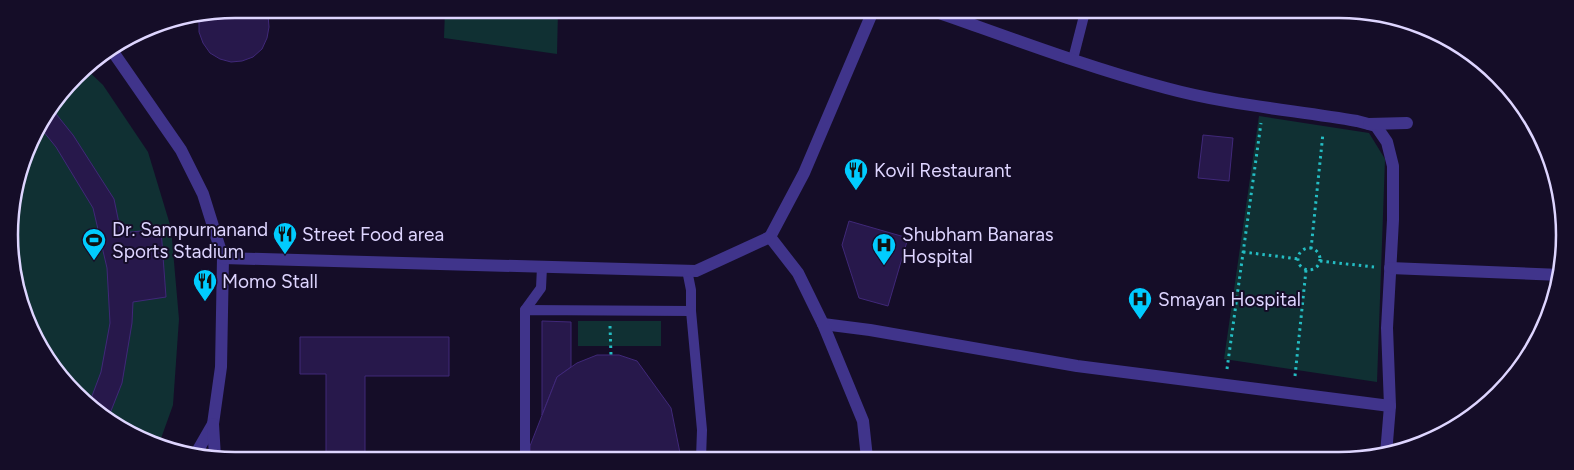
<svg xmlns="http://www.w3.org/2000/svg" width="1574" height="470" font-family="Figtree,sans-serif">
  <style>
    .green { fill: #103033 }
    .building { fill: #27184b; stroke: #402879 }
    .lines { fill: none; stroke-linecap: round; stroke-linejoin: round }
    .path { stroke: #24bdc3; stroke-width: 3; stroke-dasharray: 2.5 4; stroke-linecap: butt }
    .service { stroke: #40348b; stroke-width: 10 }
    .minor { stroke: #40348b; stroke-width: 12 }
    .labels { text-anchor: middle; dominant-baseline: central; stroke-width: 4; stroke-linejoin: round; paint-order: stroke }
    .poi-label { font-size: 19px; fill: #ded5ff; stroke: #150d28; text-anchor: start }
    .rim { fill: none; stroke: #ded5ff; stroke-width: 2.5 }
  </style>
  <rect width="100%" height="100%" fill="#150d28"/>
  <!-- green -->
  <g class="green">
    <path d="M445 10H558L557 54 444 38Z"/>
    <path d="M84 67 103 85 148 152 171 228 179 319 173 405 159 444 110 423 55 373 16 293 11 206 32 135Z"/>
    <path d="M1259 116 1369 133 1385 159 1377 382 1224 359Z"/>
    <rect x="578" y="321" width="83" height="25"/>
  </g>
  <!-- building -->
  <g class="building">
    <path d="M235 9H264L268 15 269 27 267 38 262 49 253 57 242 61 231 62 220 59 210 53 203 43 199 32V21L201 15Z"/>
    <path d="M52 109 73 135 114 199 121 233 161 229 166 297 133 302 132 323 122 383 107 421 89 404 101 372 110 323 107 268 93 208 56 147 39 126Z"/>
    <path d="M1203 135 1233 138 1229 181 1198 178Z"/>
    <path d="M849 221 908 238 888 306 859 298 842 245Z"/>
    <path d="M542 321 571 322V367L557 377 542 415Z"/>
    <path d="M300 337H449V376H365V457H326V374H300Z"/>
    <path d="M597 355H619L637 361 671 408 681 458H530V446L557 377 577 363Z"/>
  </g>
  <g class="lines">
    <!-- path -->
    <g class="path">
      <circle cx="1309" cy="259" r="11"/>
      <path d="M1311 249 1323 133"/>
      <path d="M1243 252 1299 259"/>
      <path d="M1320 261 1374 267"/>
      <path d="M610 326 611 355"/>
      <path d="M1227 369 1261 123"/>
      <path d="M1295 376 1306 270"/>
    </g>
    <!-- service -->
    <g class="service">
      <path d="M1073 59 1085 12"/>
      <path d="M687 270 691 290V311"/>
      <path d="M525 310 541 288 542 267"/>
      <path d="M525 458V310L691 311 702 430 701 458"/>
    </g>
    <!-- minor -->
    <g class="minor">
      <path d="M934 11C1011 38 1087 67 1166 88 1228 105 1293 110 1357 121L1376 126 1387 142 1393 166V220L1387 328 1390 406 1386 454"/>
      <path d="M111 49 181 150 203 194 223 258 221 367 213 424 194 457"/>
      <path d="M1369 124 1407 123"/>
      <path d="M223 258 696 271 770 237"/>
      <path d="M1390 268 1561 275"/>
      <path d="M823 324 870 330 1077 366 1390 406"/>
      <path d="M213 424 215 457"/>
      <path d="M867 458 863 421 823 324 798 273 770 237 804 173 873 11"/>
    </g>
  </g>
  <!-- icons -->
  <defs>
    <g id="restaurant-pin" transform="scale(1.25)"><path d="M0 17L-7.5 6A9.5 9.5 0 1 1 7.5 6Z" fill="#01ccff" stroke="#150d28"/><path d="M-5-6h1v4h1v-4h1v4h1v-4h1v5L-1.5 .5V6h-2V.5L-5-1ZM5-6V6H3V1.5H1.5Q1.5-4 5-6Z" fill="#111"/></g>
    <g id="stadium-pin" transform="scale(1.25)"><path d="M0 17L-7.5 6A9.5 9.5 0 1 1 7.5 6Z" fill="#01ccff" stroke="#150d28"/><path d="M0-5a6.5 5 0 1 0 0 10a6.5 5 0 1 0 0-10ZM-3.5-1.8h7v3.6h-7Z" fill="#111"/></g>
    <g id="hospital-pin" transform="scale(1.25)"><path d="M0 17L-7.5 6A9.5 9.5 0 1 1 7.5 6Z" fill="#01ccff" stroke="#150d28"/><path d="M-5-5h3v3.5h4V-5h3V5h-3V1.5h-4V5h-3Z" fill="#111"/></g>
  </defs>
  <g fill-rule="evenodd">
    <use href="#restaurant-pin" x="856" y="170"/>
    <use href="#restaurant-pin" x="285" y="234"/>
    <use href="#stadium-pin" x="94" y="240"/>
    <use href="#hospital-pin" x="884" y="245"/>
    <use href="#restaurant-pin" x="205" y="281"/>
    <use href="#hospital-pin" x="1140" y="299"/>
  </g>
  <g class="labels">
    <!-- poi labels -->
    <g class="poi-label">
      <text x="874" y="170">Kovil Restaurant</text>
      <text x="112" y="229">Dr. Sampurnanand<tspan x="112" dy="22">Sports Stadium</tspan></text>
      <text x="302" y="234">Street Food area</text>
      <text x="902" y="234">Shubham Banaras<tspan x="902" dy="22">Hospital</tspan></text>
      <text x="222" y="281">Momo Stall</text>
      <text x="1158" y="299">Smayan Hospital</text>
    </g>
  </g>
  <!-- crop -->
  <path d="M0 0H1574V470H0ZM235 18H1339A217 217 0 0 1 1556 235V235A217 217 0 0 1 1339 452H235A217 217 0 0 1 18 235V235A217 217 0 0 1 235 18Z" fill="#150d28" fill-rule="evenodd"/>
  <path class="rim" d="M235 18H1339A217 217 0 0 1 1556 235V235A217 217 0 0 1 1339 452H235A217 217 0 0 1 18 235V235A217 217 0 0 1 235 18Z"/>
</svg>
